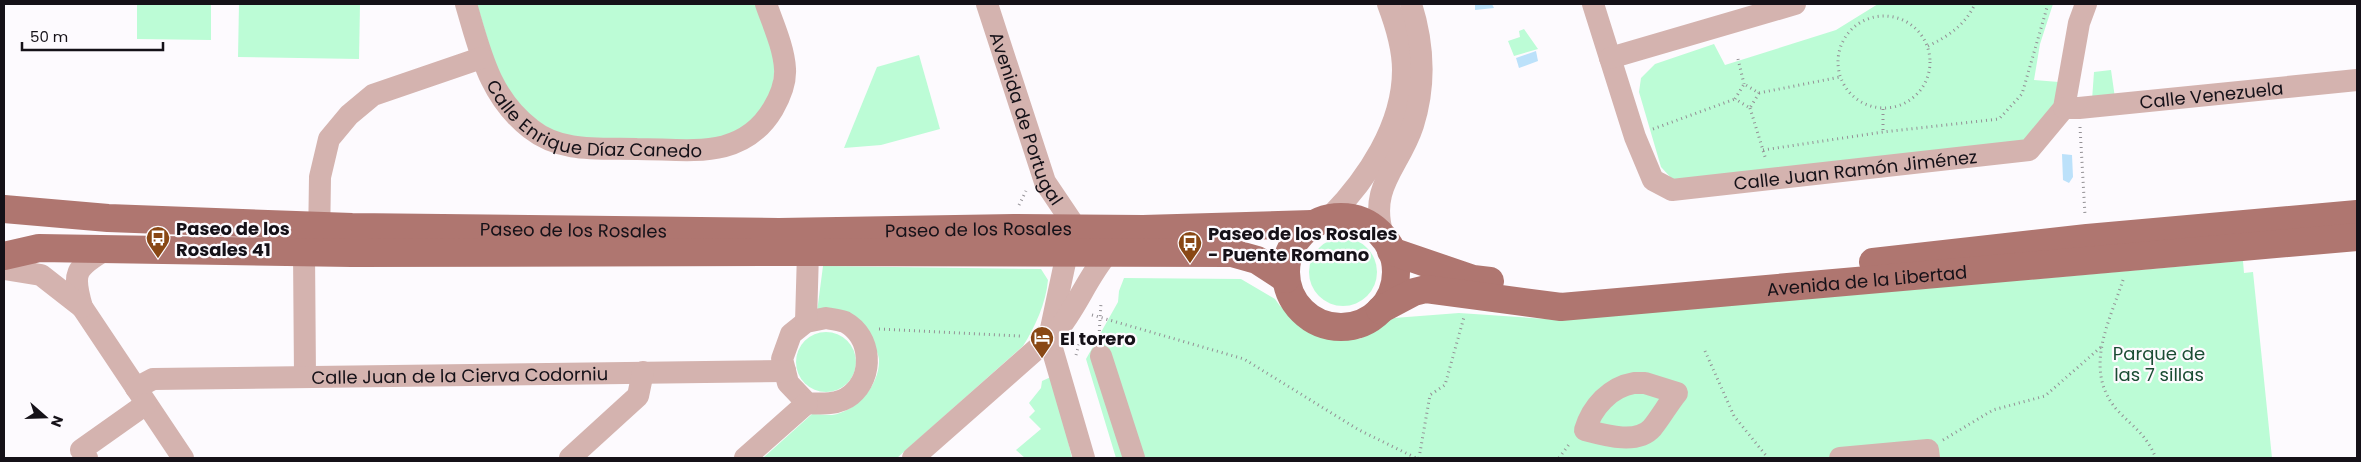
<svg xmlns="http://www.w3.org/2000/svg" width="2361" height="462" font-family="Poppins,sans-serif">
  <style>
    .green { fill: #bcfcd6 }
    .water { fill: #bce1fa }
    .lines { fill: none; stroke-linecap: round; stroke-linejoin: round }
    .path { stroke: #939095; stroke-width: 3; stroke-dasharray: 1 4; stroke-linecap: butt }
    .minor { stroke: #d4b3af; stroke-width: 22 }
    .major { stroke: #af7670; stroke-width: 28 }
    .labels { text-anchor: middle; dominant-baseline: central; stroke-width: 4.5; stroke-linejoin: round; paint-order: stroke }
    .street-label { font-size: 18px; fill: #151118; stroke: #fdfafe }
    .poi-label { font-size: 18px; font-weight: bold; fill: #151118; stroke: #fdfafe; text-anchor: start }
    .park-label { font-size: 18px; fill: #1a4c33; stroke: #fdfafe }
  </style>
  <rect width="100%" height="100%" fill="#fdfafe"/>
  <!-- green -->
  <g class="green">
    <path d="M137 4H211V40L137 39Z"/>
    <path d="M239 4H360L359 59 238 57Z"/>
    <path d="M477 4H757L775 60 773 87 759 114 736 132 710 140H586L557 134 521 110 496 68Z"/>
    <path d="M1878 4H2053L2040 44 2034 80 2059 82 2054 108 2023 143 1673 180 1661 167 1639 92 1641 78 1655 64 1714 44 1725 65 1836 30Z"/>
    <path d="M1524 29 1538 49 1514 56 1508 41 1520 37 1519 31Z"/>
    <path d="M919 55 940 129 881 145 844 148 877 67Z"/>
    <path d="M2111 70 2115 98 2092 100 2094 72Z"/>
    <circle cx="1343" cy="272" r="34"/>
    <path d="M2243 261 2244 273 2253 272 2272 458H1116L1086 359 1118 302 1119 291 1124 278 1241 279 1275 299 1280 306 1347 339H1360L1394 318 1459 313 1561 320Z"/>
    <path d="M823 266 1041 269 1048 280C1046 303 1035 327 1023 346L897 458H763L812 414C819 414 825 415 832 415 856 412 880 385 879 360 879 356 876 350 875 345L817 312Z"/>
    <circle cx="826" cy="362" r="30"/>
    <path d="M1053 376 1072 458H1025L1016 450 1041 429 1029 417 1035 411 1029 403 1041 388 1042 381Z"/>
  </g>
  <!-- water -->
  <g class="water">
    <path d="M1475 4H1492L1494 8 1475 10Z"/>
    <path d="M1536 51 1538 61 1519 68 1516 58Z"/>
    <path d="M2062 154 2072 155 2073 177 2069 183 2063 180Z"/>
  </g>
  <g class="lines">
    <!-- path -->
    <g class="path">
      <circle cx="1884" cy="62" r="46"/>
      <path d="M1928 46C1949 36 1965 25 1975 4"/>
      <path d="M1738 59 1744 84"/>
      <path d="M1759 93 1750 108 1735 99 1744 84 1759 93 1840 77"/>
      <path d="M1750 108 1766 160"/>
      <path d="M1883 109V132"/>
      <path d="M2080 127 2085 215"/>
      <path d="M1653 129 1735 99"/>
      <path d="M1763 150 1883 132 1999 119 2022 94 2048 4"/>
      <path d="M1019 205 1026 191"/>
      <path d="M2123 280C2109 323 2082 371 2118 411 2135 429 2145 433 2156 458"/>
      <path d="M1092 315 1244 359 1359 430 1416 458"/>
      <path d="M879 329 1020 336"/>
      <path d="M1099 336 1101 303"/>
      <path d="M1705 351 1734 416 1768 458"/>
      <path d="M1076 355 1082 334"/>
      <path d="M1943 440 1993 410 2045 396 2101 347"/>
      <path d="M1419 458 1430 395 1445 385 1464 317"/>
      <path d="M1559 458 1570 443"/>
    </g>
    <!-- minor -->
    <g class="minor">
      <path id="s1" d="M466 4C480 51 489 97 531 129 561 153 600 148 637 149 689 149 742 161 773 109 780 97 786 84 785 69 784 48 773 24 766 4"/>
      <path id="s2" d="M987 4 1045 182 1076 228"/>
      <path id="s3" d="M1593 4 1635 137 1653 180 1672 190 2029 150 2064 108 2079 23 2086 4"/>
      <path d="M1610 58 1795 4"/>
      <path id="s4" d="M2064 108H2079L2357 80"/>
      <path d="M1330 217C1367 179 1403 126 1403 70 1403 47 1396 25 1388 4"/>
      <path d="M1383 236C1368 186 1399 168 1413 125 1426 84 1424 45 1411 4"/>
      <path d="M319 243 320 177 329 139 349 115 373 95 481 58"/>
      <path d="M1082 246 1067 253 1049 338 1084 458"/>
      <path d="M105 250C75 268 72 273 82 307L183 458"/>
      <path d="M304 252 305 377"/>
      <path d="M4 269 41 275 82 307"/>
      <path d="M826 318C832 319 840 320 845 322 872 337 874 376 851 395 839 405 821 404 807 403L788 383 782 359 791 334 806 322Z"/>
      <path d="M806 322 808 252"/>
      <path d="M1101 356 1134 458"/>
      <path d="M1634 383H1645L1677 393C1668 404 1661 417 1652 428 1637 445 1604 435 1585 430 1592 407 1610 387 1634 383Z"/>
      <path id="s5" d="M136 388 153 379 785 371"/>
      <path d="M87 458 81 450 146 404"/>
      <path d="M570 458 638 396 643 372"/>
      <path d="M745 458 807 403"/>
      <path d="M913 458 1056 332C1077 308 1087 277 1108 253"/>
      <path d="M1840 458 1928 450 1929 458"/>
    </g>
    <!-- major -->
    <g class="major">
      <path id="s6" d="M4 209 108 218 352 227 779 232 1014 228 1143 229 1312 224"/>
      <circle cx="1341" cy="272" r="55"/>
      <path d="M1391 251 1473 279 1490 281"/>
      <path d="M4 256 39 248 352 253 808 252 1232 253 1257 260 1286 279"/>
      <path d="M1873 262 2087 238 2357 214"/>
      <path id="s7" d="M1380 310 1414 292 1426 289 1561 307 2357 237"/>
    </g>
  </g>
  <!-- icons -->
  <defs>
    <g id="bus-pin" transform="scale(1.25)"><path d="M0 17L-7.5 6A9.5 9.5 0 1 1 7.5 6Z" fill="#894815" stroke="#fdfafe"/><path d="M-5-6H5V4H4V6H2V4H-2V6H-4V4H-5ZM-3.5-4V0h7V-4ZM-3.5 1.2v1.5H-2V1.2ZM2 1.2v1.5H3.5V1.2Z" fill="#fff"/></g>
    <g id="hotel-pin" transform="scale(1.25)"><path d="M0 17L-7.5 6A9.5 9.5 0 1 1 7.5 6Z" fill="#894815" stroke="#fdfafe"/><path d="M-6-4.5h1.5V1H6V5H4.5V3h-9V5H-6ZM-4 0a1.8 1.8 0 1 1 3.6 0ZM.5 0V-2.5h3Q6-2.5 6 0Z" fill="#fff"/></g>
  </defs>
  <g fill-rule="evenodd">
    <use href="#bus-pin" x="158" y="238"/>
    <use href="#bus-pin" x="1190" y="243"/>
    <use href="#hotel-pin" x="1042" y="338"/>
  </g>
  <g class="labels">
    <!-- street labels -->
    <g class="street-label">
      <text stroke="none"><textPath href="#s4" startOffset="148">Calle Venezuela</textPath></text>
      <text stroke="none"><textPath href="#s1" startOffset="200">Calle Enrique Díaz Canedo</textPath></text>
      <text stroke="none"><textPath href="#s2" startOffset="121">Avenida de Portugal</textPath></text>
      <text stroke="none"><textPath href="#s3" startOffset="392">Calle Juan Ramón Jiménez</textPath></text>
      <text stroke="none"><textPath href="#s6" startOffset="975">Paseo de los Rosales</textPath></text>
      <text stroke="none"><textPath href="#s6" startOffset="570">Paseo de los Rosales</textPath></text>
      <text stroke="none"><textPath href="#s7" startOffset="494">Avenida de la Libertad</textPath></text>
      <text stroke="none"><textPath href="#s5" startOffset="326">Calle Juan de la Cierva Codorniu</textPath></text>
    </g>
    <!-- poi labels -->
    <g class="poi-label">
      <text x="176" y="228">Paseo de los<tspan x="176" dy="21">Rosales 41</tspan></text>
      <text x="1208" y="233">Paseo de los Rosales<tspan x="1208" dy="21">- Puente Romano</tspan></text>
      <text x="1060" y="338">El torero</text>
    </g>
    <!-- park labels -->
    <g class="park-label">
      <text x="2159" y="353">Parque de<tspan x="2159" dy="21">las 7 sillas</tspan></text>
    </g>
  </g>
  <!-- border -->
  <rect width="2361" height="462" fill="none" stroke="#151118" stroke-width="10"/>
  <!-- north arrow -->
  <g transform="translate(45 417) rotate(110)" stroke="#fdfafe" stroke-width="4" paint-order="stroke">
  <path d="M0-4L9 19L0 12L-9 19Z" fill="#151118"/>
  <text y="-8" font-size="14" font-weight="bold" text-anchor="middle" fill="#151118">N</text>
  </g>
  <!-- scale -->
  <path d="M22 42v8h141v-8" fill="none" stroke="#151118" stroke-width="2.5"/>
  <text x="30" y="42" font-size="15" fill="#151118" stroke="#fdfafe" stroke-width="4" paint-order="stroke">50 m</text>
</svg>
